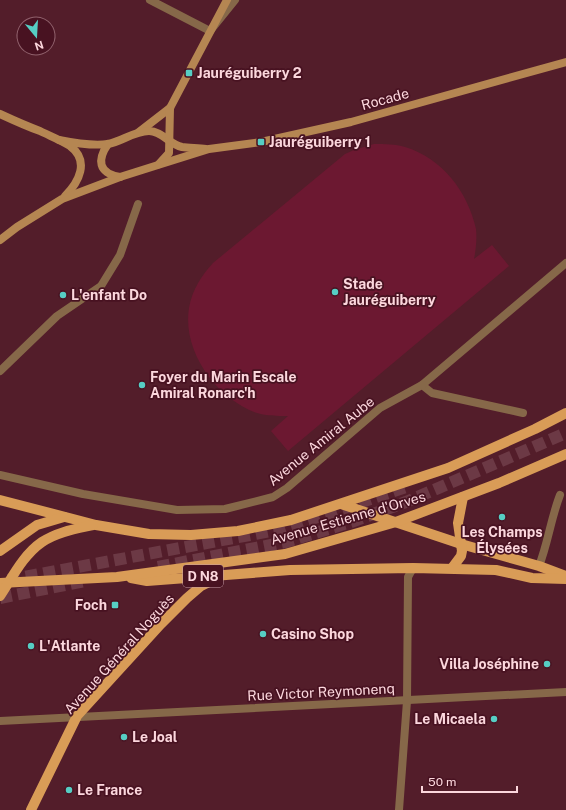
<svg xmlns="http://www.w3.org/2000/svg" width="566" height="810" font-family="'Public Sans',sans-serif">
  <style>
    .pitch { fill: #6c1831 }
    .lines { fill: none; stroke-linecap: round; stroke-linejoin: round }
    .highway-tunnel { stroke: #6c3945; stroke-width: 12; stroke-dasharray: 12 6; stroke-linecap: butt }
    .street { stroke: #866849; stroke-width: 8 }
    .secondary { stroke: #b58652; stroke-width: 8 }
    .primary { stroke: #d99c57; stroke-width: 10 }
    .poi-dot { fill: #56cec4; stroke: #481221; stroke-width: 1.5 }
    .labels { text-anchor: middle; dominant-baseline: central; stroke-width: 3.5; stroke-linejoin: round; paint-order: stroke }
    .shield { fill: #481221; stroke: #c69ca5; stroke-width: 1 }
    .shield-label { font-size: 13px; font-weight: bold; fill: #fcd7dd }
    .poi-label { font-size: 14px; font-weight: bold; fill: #fcd7dd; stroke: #481221; text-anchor: start }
    .street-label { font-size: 14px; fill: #fcd7dd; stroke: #481221 }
  </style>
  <rect width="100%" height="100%" fill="#531d2a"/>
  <!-- pitch -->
  <path class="pitch" d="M374 144C385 144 395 144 405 147 442 158 468 192 476 229 477 239 476 249 474 259L492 245 509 266 288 451 271 431 288 416C277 416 267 416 257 413 217 399 182 352 189 308 192 290 202 275 213 263L345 154 354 150Z"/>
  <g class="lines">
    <!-- highway-tunnel -->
    <g class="highway-tunnel">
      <path d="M158 567 286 542 351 522 406 502 566 433"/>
      <path d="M8 580 282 529 406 487"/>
      <path d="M0 598 85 581"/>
    </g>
    <!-- street -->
    <g class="street">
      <path d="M150 0 210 31 235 0"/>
      <path d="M0 371 57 316 101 286 120 255 138 204"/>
      <path d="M422 385 432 393 523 413"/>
      <path d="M0 475 83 494 177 510 225 509 273 497 287 488 380 408 422 385 566 263"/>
      <path d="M539 566C548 543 551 518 560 495"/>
      <path d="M0 721 566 692"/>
      <path d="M399 810 407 701 408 577 413 568"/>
    </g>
    <!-- secondary -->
    <g class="secondary">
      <path d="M0 114C13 120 26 126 40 131 50 136 61 140 70 146 90 161 79 182 65 196"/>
      <path d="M139 132 170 108"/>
      <path d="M59 140C74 143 93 146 108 144 121 142 134 131 149 131 162 131 169 144 182 147 189 148 198 148 206 149"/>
      <path d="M108 144C97 160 98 173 120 177"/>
      <path d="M159 164 169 153 170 108 227 0"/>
      <path d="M0 240 17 227 62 199 120 177 158 165 209 149 261 142 351 122 566 62"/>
    </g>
    <!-- primary -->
    <g class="primary">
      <path d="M0 500 96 525 149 534 191 535 238 531 291 520 448 468 535 429 566 413"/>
      <path d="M341 504 461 544 539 566 566 576"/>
      <path d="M0 551 37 525 64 517"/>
      <path d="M452 568 461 556 462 551 458 523 463 497"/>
      <path d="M131 578 147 581 290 570 413 568 496 570 532 578 566 579"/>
      <path d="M0 583 117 577 285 554 396 522 499 483 566 454"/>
      <path d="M0 596C12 578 23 555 42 542 57 532 75 529 93 525"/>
      <path d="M31 810 77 716 161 624 187 598 201 586 217 578"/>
    </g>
  </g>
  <!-- markers -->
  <g class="poi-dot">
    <rect x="185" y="69" width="8" height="8" rx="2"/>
    <rect x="257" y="138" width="8" height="8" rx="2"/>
    <circle cx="335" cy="292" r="4"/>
    <circle cx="63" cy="295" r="4"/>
    <circle cx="142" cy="385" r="4"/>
    <circle cx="502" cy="517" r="4"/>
    <rect x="111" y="601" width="8" height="8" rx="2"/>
    <circle cx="263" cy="634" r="4"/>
    <circle cx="31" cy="646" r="4"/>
    <circle cx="547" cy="664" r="4"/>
    <circle cx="494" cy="719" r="4"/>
    <circle cx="124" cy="737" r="4"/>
    <circle cx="69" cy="790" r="4"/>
  </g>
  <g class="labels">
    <!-- shield labels -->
    <rect class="shield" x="183" y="565" width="40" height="22" rx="3"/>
    <g class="shield-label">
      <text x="203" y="576">D N8</text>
    </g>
    <!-- poi labels -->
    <g class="poi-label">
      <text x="197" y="73">Jauréguiberry 2</text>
      <text x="269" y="142">Jauréguiberry 1</text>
      <text x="343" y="284">Stade<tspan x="343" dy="16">Jauréguiberry</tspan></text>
      <text x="71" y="295">L'enfant Do</text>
      <text x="150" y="377">Foyer du Marin Escale<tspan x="150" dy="16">Amiral Ronarc'h</tspan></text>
      <text x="502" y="532" text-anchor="middle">Les Champs<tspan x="502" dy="16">Élysées</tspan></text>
      <text x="107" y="605" text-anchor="end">Foch</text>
      <text x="271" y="634">Casino Shop</text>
      <text x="39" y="646">L'Atlante</text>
      <text x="539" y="664" text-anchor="end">Villa Joséphine</text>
      <text x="486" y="719" text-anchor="end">Le Micaela</text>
      <text x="132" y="737">Le Joal</text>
      <text x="77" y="790">Le France</text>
    </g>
    <!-- street labels -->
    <g class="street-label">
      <text transform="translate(385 99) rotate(-15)">Rocade</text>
      <text transform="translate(321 441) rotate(-39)">Avenue Amiral Aube</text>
      <text transform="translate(348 518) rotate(-16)">Avenue Estienne d'Orves</text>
      <text transform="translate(119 654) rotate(-48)">Avenue Général Noguès</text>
      <text transform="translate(321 692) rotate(-3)">Rue Victor Reymonenq</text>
    </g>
  </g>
  <!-- north arrow -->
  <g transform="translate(36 36) rotate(162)"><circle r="19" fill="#481221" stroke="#90616c"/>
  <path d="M0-3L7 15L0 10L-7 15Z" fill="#56cec4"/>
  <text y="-6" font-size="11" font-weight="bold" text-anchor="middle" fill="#fcd7dd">N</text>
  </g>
  <!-- scale -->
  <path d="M422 786v6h95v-6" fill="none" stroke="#fcd7dd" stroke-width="2"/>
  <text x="428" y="786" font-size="12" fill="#fcd7dd" stroke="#481221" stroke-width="3" paint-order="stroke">50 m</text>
</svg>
